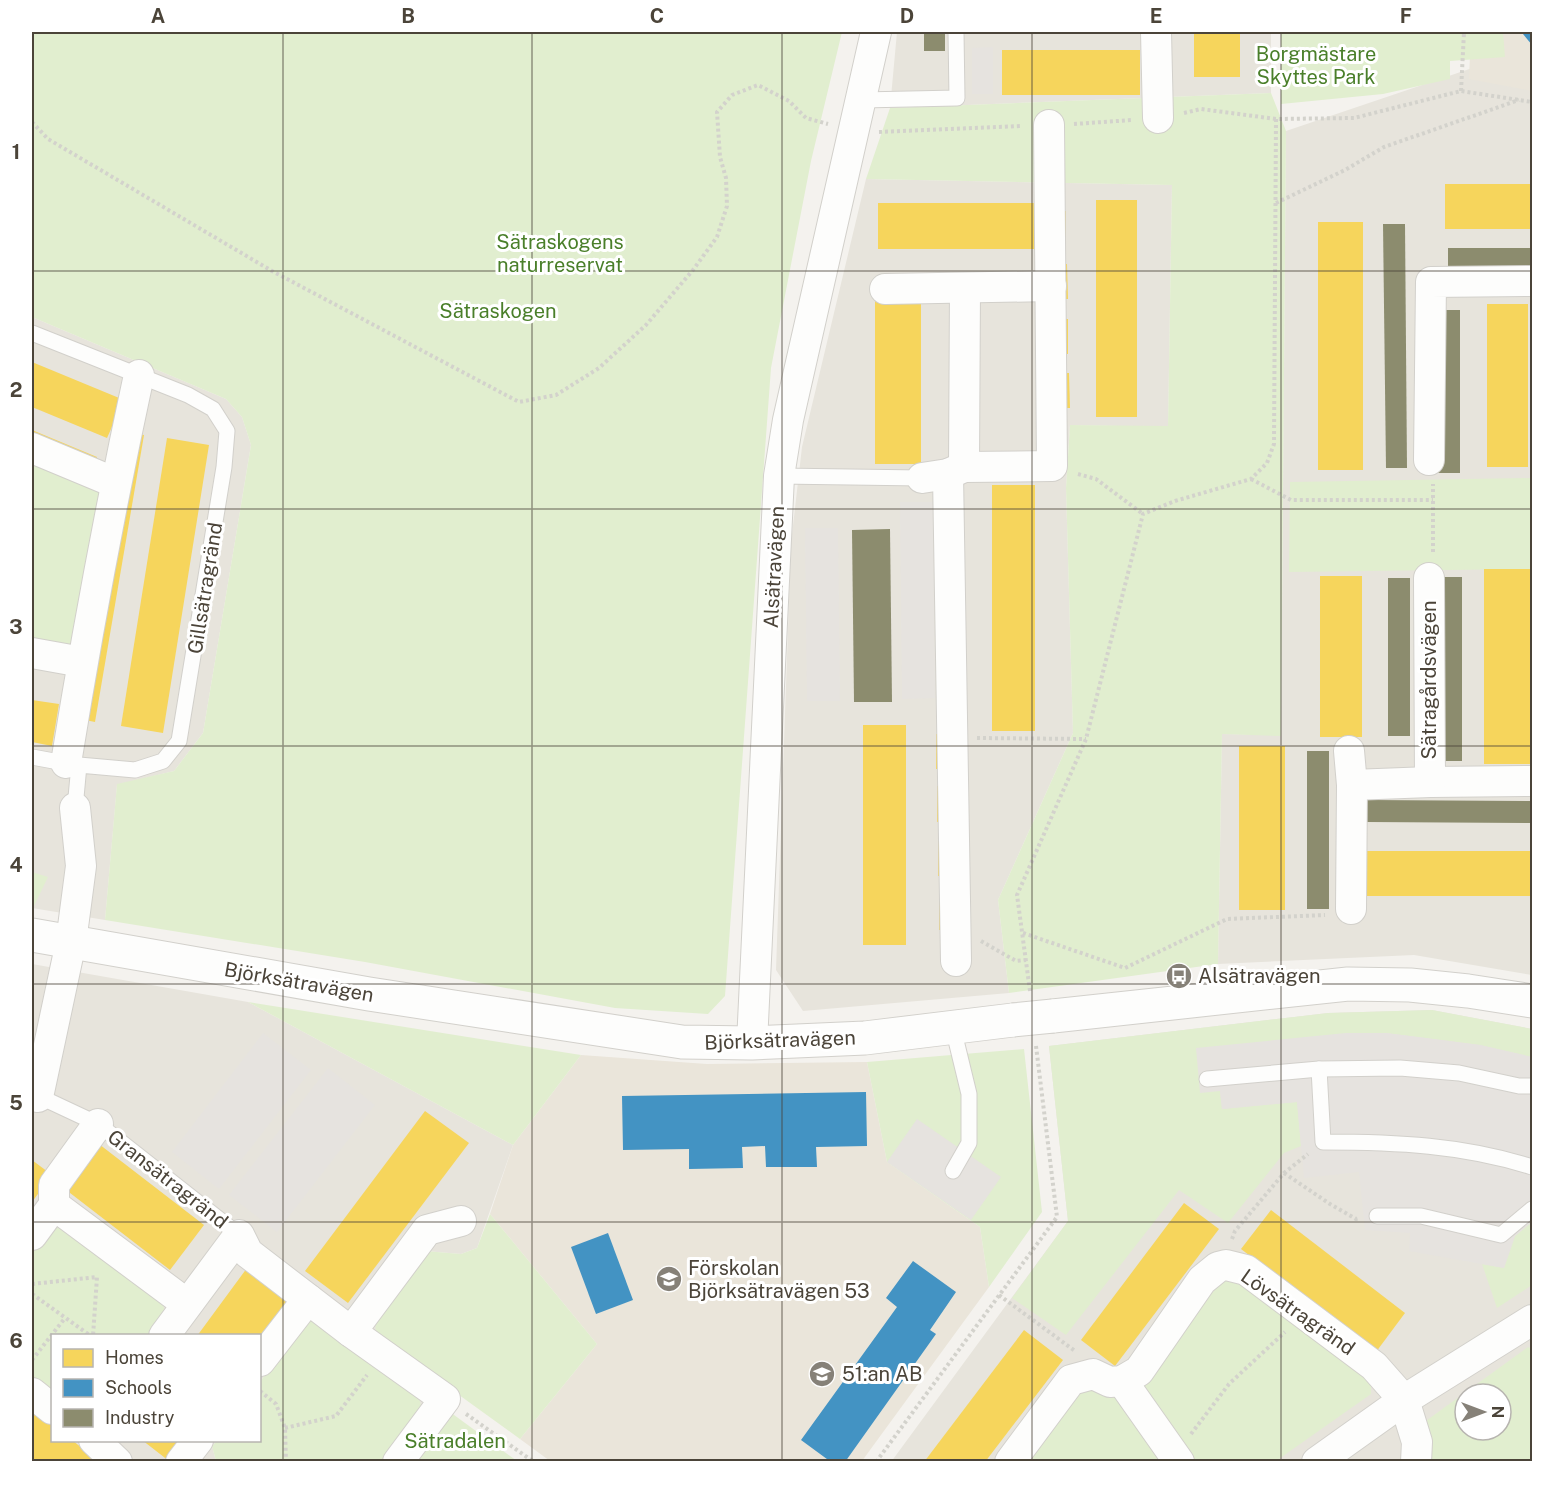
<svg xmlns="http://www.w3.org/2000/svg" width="1564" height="1493" font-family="'Public Sans',sans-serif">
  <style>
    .residential { fill: #e7e4dc; fill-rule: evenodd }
    .education { fill: #eae5da }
    .green { fill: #e1eecf; fill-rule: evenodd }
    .parking { fill: #e6e3df }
    .homes { fill: #f6d55c }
    .schools { fill: #4393c3 }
    .industry { fill: #8c8c6e }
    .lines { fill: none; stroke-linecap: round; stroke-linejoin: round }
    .service-casing { stroke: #d2d0cb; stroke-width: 17 }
    .minor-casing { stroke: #d2d0cb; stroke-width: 32 }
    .tertiary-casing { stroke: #d2d0cb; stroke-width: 35 }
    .path { stroke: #d3d2cc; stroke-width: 4; stroke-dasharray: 3 3; stroke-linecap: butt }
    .service { stroke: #fdfdfc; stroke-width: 15 }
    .minor { stroke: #fdfdfc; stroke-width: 30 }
    .tertiary { stroke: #fdfdfc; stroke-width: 33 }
    .tertiary-bridge-casing { stroke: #d2d0cb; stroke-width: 35; stroke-linecap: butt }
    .tertiary-bridge { stroke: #fdfdfc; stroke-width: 33 }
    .grid { fill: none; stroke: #4b4439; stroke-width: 1.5; stroke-opacity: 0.55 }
    .labels { text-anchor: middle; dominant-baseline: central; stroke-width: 6; stroke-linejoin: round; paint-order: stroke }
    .park-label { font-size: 20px; fill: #4a7f2a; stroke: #fff }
    .street-label { font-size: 20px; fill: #4b4439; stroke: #fff }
    .poi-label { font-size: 20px; fill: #4b4439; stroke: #fff; text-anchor: start }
    .neatline { fill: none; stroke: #4b4439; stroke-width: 2 }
    .grid-label { font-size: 20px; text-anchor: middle; font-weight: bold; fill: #4b4439 }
  </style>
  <rect width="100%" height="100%" fill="#f4f2ee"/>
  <!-- residential -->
  <g class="residential">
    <path d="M897 32H1271V93L890 108Z"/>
    <path d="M1532 32V975L1414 955 1218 964 1222 734 1281 735 1286 131 1505 57Z"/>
    <path d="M866 179 1172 185 1168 427 1070 425 1066 488 1073 733 998 900 1009 993 803 1011 776 970 791 543 802 447Z"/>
    <path d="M32 317 226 399 242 417 251 445 203 733 174 771 117 785 105 920 32 908Z"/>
    <path d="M32 964 248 1002 513 1145 477 1248 461 1254 425 1251 449 1389 411 1461H382L421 1407 304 1322 260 1382V1336L149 1335 165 1314 48 1229 32 1251Z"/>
    <path d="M1432 1010 1532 1029V1461L891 1462 1068 1221 1049 1046 1328 1013ZM1465 1394H1501V1430H1465Z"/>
    <path d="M32 1381 52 1396V1440L217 1441 212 1446 216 1461H32Z"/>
  </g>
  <!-- education -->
  <g class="education">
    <path d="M1471 32H1532V91L1469 79Z"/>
    <path d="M581 1055 707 1064 867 1062 887 1162 980 1227 989 1287 862 1461H550L520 1439 597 1344 490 1214 513 1145Z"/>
  </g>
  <!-- green -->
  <g class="green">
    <path d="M32 32H842L811 161 771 368 725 996 708 1014 615 1008 365 962 105 920 117 784 174 771 203 733 251 445 242 417 226 399 32 317Z"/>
    <path d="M1281 32H1503L1505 57 1450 61V79L1383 94 1281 104Z"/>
    <path d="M1271 93 1286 131 1281 736 1222 734 1218 964 1009 993 998 900 1073 733 1066 488 1070 425 1168 426 1172 185 866 179 890 108Z"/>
    <path d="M32 457 101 486 77 641 67 648 32 642Z"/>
    <path d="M1532 478V569L1289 572 1290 482Z"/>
    <path d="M32 872 48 877 33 908H32Z"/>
    <path d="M248 1002 581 1055 513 1145Z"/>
    <path d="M1432 1010 1532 1029V1057L1480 1045 1386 1033 1220 1091 1222 1109 1297 1102 1301 1146 1284 1153 1228 1223 1179 1190 1066 1335 1012 1298 1068 1221 1049 1046 1328 1013Z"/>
    <path d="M1024 1049 1042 1212 989 1287 980 1227 887 1162 867 1062Z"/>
    <path d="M490 1214 597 1344 520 1439 376 1335 375 1320 425 1251 461 1254 477 1248Z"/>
    <path d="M1532 1222V1285L1497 1308 1482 1264 1504 1268 1515 1236Z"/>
    <path d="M65 1227 163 1303 165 1314 149 1335 52 1336V1396L32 1381V1251L48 1229Z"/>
    <path d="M1232 1273 1371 1380V1394L1276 1461H1179L1135 1389 1221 1276Z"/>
    <path d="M320 1320 419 1396 421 1407 382 1461H216L212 1446 217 1441 260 1440V1382L304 1321Z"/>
    <path d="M1528 1347 1532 1349V1461H1427L1423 1423ZM1465 1394H1501V1430H1465Z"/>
    <path d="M1079 1385H1093L1121 1400 1161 1462H1021Z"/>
    <path d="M450 1412 517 1461 411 1462Z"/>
  </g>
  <!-- parking -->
  <g class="parking">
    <path d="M993 47V94H972V48Z"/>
    <path d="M900 502H933L935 698 902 699Z"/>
    <path d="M805 528H838L840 701H807Z"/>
    <path d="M263 1033 311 1070 219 1189 172 1152Z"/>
    <path d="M1346 1033H1386L1434 1039 1480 1045 1532 1057V1222L1515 1236 1504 1268 1409 1251 1410 1233 1365 1230 1359 1172 1304 1178 1297 1102 1222 1109 1220 1091 1200 1093 1196 1048Z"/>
    <path d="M328 1068 375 1105 277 1232 229 1195Z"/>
    <path d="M917 1119 1001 1177 971 1220 887 1162Z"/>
  </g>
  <!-- homes -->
  <g class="homes">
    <rect x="1194" y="32" width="46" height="45"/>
    <rect x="1002" y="50" width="138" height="45"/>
    <rect x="1445" y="184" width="87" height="45"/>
    <rect x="1096" y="200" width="41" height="217"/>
    <rect x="878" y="203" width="158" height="46"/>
    <path d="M1058 211H1066V247H1059Z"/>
    <rect x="1318" y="222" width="45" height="248"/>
    <path d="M1060 264H1067L1068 299H1060Z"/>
    <rect x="875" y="299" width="46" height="165"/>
    <rect x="1487" y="304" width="41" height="163"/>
    <rect x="1061" y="319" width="7" height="35"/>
    <path d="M32 362 124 400 107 438 32 407Z"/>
    <path d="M1062 373H1069L1070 408H1062Z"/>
    <path d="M32 430 97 457 94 466 32 440Z"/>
    <path d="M134 433 144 435 95 722 85 720Z"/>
    <path d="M167 438 209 445 163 733 121 726Z"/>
    <rect x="992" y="485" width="43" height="246"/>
    <rect x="1484" y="569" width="47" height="195"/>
    <rect x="1320" y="576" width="42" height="161"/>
    <path d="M32 700 59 704 52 746 32 742Z"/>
    <rect x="863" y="725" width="43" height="220"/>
    <rect x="936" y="734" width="8" height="35"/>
    <rect x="1239" y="746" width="46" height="164"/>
    <path d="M937 786H944L945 821 937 822Z"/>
    <rect x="938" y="841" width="7" height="35"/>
    <rect x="1362" y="851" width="170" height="45"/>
    <path d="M939 895H946L947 930H939Z"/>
    <path d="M425 1111 469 1143 348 1303 305 1271Z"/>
    <path d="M95 1141 204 1225 170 1270 61 1186Z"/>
    <path d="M32 1160 52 1175 32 1202Z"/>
    <path d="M1184 1203 1219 1229 1115 1366 1081 1340Z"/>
    <path d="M1271 1210 1405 1313 1376 1352 1241 1249Z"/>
    <path d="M247 1268 290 1301 260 1341V1336H197Z"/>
    <path d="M1024 1330 1063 1360 985 1462H924Z"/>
    <path d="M32 1410 52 1426V1440H72L99 1462H32Z"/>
    <path d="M142 1440H185L169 1461Z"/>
  </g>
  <!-- schools -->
  <g class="schools">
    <path d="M1526 32H1532V45L1523 34Z"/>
    <path d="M866 1092 867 1146 816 1147 817 1167H766L765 1146 742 1147 743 1168 689 1169V1149L623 1150 622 1096Z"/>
    <path d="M608 1233 633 1300 596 1314 571 1247Z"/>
    <path d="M913 1261 956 1292 930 1330 936 1334 845 1462H831L801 1440 897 1307 886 1298Z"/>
  </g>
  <!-- industry -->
  <g class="industry">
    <rect x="924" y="32" width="21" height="19"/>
    <path d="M1383 224H1405L1407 468H1386Z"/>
    <rect x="1448" y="248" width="84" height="22"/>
    <rect x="1437" y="310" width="23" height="163"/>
    <path d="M890 529 892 702H854L852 530Z"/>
    <rect x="1441" y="577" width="21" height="184"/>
    <rect x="1388" y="578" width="22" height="158"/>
    <rect x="1307" y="751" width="22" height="158"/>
    <path d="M1367 800 1532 801V823L1367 822Z"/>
  </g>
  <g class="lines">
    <!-- service casing -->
    <g class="service-casing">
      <g id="service">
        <path d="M862 100 957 98 956 32"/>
        <path d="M32 333 188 395 213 409 227 431 224 467 179 741 163 761 135 770 79 765 75 808"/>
        <path d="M779 476 922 478"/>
        <path d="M32 757 70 764"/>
        <path d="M953 1028 969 1094V1143L953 1171"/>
        <path d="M1319 1069 1323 1142C1396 1142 1463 1145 1532 1167"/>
        <path d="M1207 1079 1319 1069 1400 1068 1459 1073 1519 1086H1532"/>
        <path d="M34 1094 98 1124 239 1235"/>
        <path d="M1377 1216H1421L1501 1235 1532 1209"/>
      </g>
    </g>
    <!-- minor casing -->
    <g class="minor-casing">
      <g id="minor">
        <path d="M1156 32 1158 118"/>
        <path d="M885 289 1051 286"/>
        <path d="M32 448 116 483"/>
        <path d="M1429 460 1431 282 1532 281"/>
        <path d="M964 467 965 288"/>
        <path d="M948 474 956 961"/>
        <path d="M922 478 948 474 964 467 1052 466 1049 125"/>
        <path d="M1429 578 1430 782 1532 781"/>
        <path d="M32 653 82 662"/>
        <path d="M1349 751 1352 785 1351 909"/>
        <path d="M66 763C87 633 111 504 139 375"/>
        <path d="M1352 785 1430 782"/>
        <path d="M752 1043 779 476 788 420 876 32"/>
        <path d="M38 1097 71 942 81 866 75 808"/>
        <path d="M54 1205V1185L98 1124"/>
        <path d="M32 1235 54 1205 187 1304"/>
        <path d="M351 1332 445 1399 398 1462"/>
        <path d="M164 1336 239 1235 248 1253 351 1332 427 1230 461 1221"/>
        <path d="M260 1361 308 1299"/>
        <path d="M1122 1381 1179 1462"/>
        <path d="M32 1393 52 1409"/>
        <path d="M94 1440 117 1462"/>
        <path d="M181 1462 198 1440"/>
        <path d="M1010 1462 1071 1380 1093 1374 1110 1382 1122 1381 1139 1371 1202 1280 1218 1267 1226 1265 1246 1270 1374 1366 1404 1400 1417 1442 1416 1462"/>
        <path d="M1317 1462 1404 1400 1532 1320"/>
      </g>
    </g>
    <!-- tertiary casing -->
    <g class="tertiary-casing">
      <g id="tertiary">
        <path d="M32 935 369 994 682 1042 752 1043 865 1038 1013 1020"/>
        <path d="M1053 1016 1348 984 1410 985 1468 991 1532 1001"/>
      </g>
    </g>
    <!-- path -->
    <g class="path">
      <path d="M1461 91 1464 32"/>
      <path d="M1184 113 1201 109 1276 119 1354 118 1461 91 1532 102"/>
      <path d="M32 122 48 139 272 271 519 402 556 395 599 368 646 325 693 270 717 237 727 206 726 178 720 157 717 112 732 95 758 85 789 101 806 118 828 124"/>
      <path d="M1074 124 1132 120"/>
      <path d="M879 132 1022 126"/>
      <path d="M1276 203 1345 170 1384 147 1519 100"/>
      <path d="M1078 474 1096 479 1143 514"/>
      <path d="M1251 479 1291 500H1433"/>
      <path d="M1433 552V484"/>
      <path d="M977 738 1086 739"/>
      <path d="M1023 933 1125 968 1227 919 1325 915"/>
      <path d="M981 941 1016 961 1026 960"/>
      <path d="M1030 991 1017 895 1086 739 1143 514 1175 501 1251 479 1267 463 1274 444 1276 119"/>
      <path d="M1284 1173 1330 1204 1356 1219 1360 1218"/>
      <path d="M1232 1239 1235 1231 1284 1173 1308 1154"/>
      <path d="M32 1284 97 1277 93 1336"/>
      <path d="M32 1294 91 1336"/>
      <path d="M999 1295 1075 1351"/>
      <path d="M32 1360 65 1318"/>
      <path d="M260 1391 276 1404 285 1428 286 1462"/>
      <path d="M466 1414 534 1462"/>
      <path d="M285 1428 336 1416 367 1375"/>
      <path d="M1191 1434 1229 1384 1285 1332"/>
      <path d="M876 1462 1057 1217 1036 1046"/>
    </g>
    <!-- service -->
    <use href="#service" class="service"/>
    <!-- minor -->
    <use href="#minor" class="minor"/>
    <!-- tertiary -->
    <use href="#tertiary" class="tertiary"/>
    <!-- tertiary-bridge casing -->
    <g class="tertiary-bridge-casing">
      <path id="tertiary-bridge" d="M1013 1020 1053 1016"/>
    </g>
    <!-- tertiary-bridge -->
    <use href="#tertiary-bridge" class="tertiary-bridge"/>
  </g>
  <!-- grid -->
  <path class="grid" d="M283 32V1462M532 32V1462M782 32V1462M1032 32V1462M1281 32V1462M32 271H1532M32 509H1532M32 746H1532M32 984H1532M32 1222H1532"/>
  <!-- icons -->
  <defs>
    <g id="bus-disc" transform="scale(1.35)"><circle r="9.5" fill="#868178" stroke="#fff"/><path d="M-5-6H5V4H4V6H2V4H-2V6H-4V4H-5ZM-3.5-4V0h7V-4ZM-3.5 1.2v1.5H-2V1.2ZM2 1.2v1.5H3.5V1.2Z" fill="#fff"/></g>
    <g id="school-disc" transform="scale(1.35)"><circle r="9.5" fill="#868178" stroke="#fff"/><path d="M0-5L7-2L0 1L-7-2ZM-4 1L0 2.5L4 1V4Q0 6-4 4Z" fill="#fff"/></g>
  </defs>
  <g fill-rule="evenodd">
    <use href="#bus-disc" x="1179" y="976"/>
    <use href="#school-disc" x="669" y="1279"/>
    <use href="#school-disc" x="822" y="1374"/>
  </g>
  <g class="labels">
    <!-- park labels -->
    <g class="park-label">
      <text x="1316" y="54">Borgmästare<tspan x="1316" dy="23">Skyttes Park</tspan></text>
      <text x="560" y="242">Sätraskogens<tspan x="560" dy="23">naturreservat</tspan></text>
      <text x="498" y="311">Sätraskogen</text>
      <text x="455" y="1441">Sätradalen</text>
    </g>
    <!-- street labels -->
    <g class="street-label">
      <text transform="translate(774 567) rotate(-87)">Alsätravägen</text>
      <text transform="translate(205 588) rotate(-81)">Gillsätragränd</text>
      <text transform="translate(1429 680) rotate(-90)">Sätragårdsvägen</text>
      <text transform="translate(299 982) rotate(10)">Björksätravägen</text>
      <text transform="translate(780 1040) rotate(-2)">Björksätravägen</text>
      <text transform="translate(168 1179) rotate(38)">Gransätragränd</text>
      <text transform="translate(1298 1312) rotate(35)">Lövsätragränd</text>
    </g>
    <!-- poi labels -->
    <g class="poi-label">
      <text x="1198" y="976">Alsätravägen</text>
      <text x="688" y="1268">Förskolan<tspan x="688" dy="23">Björksätravägen 53</tspan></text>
      <text x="842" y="1374">51:an AB</text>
    </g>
  </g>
  <!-- border -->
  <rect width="1564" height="1493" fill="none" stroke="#ffffff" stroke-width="66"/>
  <!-- legend -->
  <rect x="51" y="1334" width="210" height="108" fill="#ffffff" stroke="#b7b4b0" stroke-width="1.5"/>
  <rect x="63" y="1349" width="30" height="18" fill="#f6d55c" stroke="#b7b4b0" stroke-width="1.5"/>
  <text x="105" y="1364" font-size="18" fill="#4b4439">Homes</text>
  <rect x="63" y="1379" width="30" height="18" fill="#4393c3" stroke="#b7b4b0" stroke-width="1.5"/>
  <text x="105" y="1394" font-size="18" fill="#4b4439">Schools</text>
  <rect x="63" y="1409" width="30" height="18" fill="#8c8c6e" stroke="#b7b4b0" stroke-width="1.5"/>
  <text x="105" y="1424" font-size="18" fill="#4b4439">Industry</text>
  <!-- north arrow -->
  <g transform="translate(1483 1412) rotate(90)"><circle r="28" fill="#ffffff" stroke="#b7b4b0" stroke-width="1.5"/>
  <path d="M0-4.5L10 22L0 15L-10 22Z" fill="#868178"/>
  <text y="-9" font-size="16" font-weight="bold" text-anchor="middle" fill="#4b4439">N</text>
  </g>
  <rect x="33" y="33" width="1498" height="1427" class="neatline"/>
  <g class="grid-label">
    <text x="158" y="23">A</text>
    <text x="408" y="23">B</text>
    <text x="657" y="23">C</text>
    <text x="907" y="23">D</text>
    <text x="1156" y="23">E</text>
    <text x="1406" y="23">F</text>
    <text x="16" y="159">1</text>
    <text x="16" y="397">2</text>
    <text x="16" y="634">3</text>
    <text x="16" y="872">4</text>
    <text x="16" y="1110">5</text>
    <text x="16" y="1348">6</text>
  </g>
</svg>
